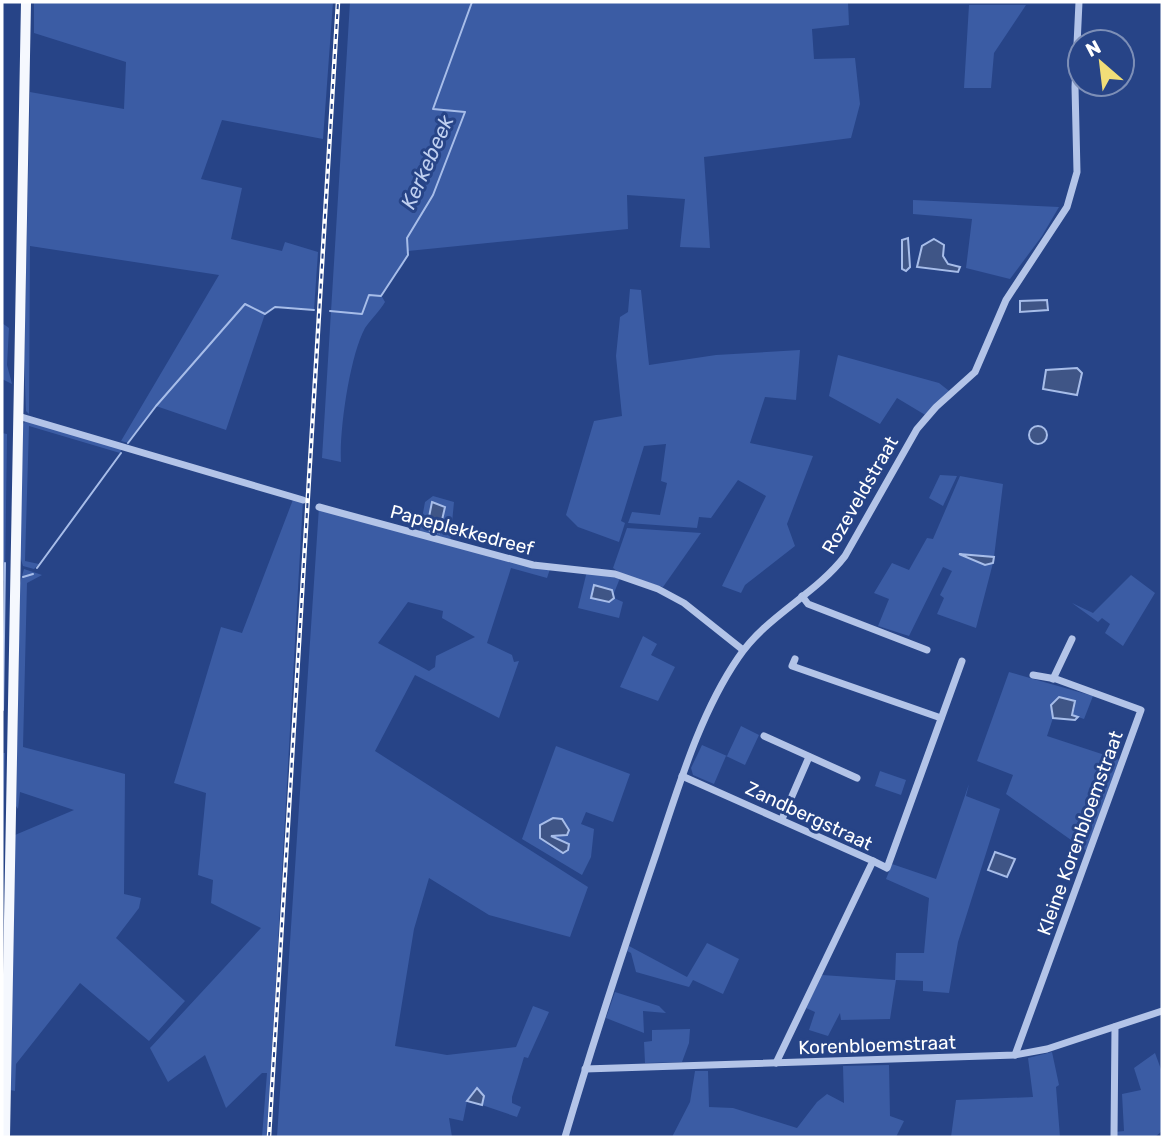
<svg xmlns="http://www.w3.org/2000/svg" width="1164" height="1139" font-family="Rubik,sans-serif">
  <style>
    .green { fill: #3b5ca4; fill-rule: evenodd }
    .water { fill: #3f5586; stroke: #a7bde9; stroke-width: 2 }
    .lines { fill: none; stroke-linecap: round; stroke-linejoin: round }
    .stream { stroke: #a7bde9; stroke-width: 2 }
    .minor { stroke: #b3c4e8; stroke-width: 7 }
    .major { stroke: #f5f8fe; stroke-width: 10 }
    .rail-casing { stroke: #fff; stroke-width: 4.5 }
    .rail { stroke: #274487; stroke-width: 2; stroke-dasharray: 5; stroke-linecap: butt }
    .labels { text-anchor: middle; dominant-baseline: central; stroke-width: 6; stroke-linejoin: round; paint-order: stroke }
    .street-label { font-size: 19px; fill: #fff; stroke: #274487 }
    .water-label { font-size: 21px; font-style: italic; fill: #bfcff0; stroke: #274487 }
  </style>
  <rect width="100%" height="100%" fill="#274487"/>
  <!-- green -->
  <g class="green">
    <path d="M34 2H333L323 139 222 120 201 179 242 188 231 239 282 251 285 242 318 252 314 310 275 307 265 314 226 430 156 406 128 443 121 441 219 275 30 246 29 414 26 411 24 360 30 92 124 109 126 62 34 33Z"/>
    <path d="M350 2H848L849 25 812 29 814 59 855 58 860 104 851 138 704 157 710 248 680 247 685 199 627 195 628 229 408 251C406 268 389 280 381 295L385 302C380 311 371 319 365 328 350 355 339 431 341 462L322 458Z"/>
    <path d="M969 5H1026L994 53 991 88H964Z"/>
    <path d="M913 200 1059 207 1042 236 1010 279 966 268 972 219 913 214Z"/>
    <path d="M630 289 641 290 649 365 716 355 800 350 796 400 765 397 750 443 813 456 787 524 795 546 745 585 741 593 722 586 766 496 738 480 711 518 699 517 697 528 628 523 632 512 660 515 667 483 661 481 666 444 644 446 621 521 625 523 619 542 578 527 566 515 594 421 622 416 616 356 620 317 628 312Z"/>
    <path d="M2 323 9 328 7 365 12 384 2 379Z"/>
    <path d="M838 355 939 383 953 394 927 416 897 398 880 424 829 396Z"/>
    <path d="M27 420 122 448 120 453 29 426 25 561 39 564 34 569 23 566 20 556 23 424Z"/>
    <path d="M2 433 7 434 5 580 2 581Z"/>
    <path d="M940 475 957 476 943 506 929 498Z"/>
    <path d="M960 476 1003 484 994 557 959 555 985 565 993 563 976 628 937 614 944 598 940 595 952 571 943 567 909 636 878 626 889 599 874 593 892 563 909 570 927 538 933 539Z"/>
    <path d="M433 496 454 502 450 544 551 566 547 578 511 568 487 643 512 655 514 662 519 661 499 718 415 675 375 751 588 887 570 937 489 915 429 878 414 929 395 1046 447 1055 516 1047 533 1006 549 1012 528 1058 524 1057 512 1097V1103L521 1107 517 1117 482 1105 484 1098 467 1101 463 1121 449 1118 452 1137H277L319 507 419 535 425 502ZM408 602 443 611 442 618 475 637 436 656 435 667 429 671 378 643Z"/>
    <path d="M294 497 303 500 267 1137H262L267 1073H262L226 1108 205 1055 168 1082 150 1048 261 928 211 903 213 880 198 875 206 793 174 783 221 627 242 633Z"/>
    <path d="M627 528 701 533 663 587 623 575 613 568Z"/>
    <path d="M24 569 42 575 27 583 23 747 125 774 124 894 141 898 139 908 116 938 185 1001 149 1041 80 983 16 1064 15 1091 10 1090 15 835 74 810 20 792 18 809 16 806 20 583Z"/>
    <path d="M587 571 620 578 614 593 594 585 591 598 609 602 614 598 623 602 619 618 578 608Z"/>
    <path d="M1131 575 1155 593 1123 646 1105 633 1110 624 1102 618 1098 622 1072 603 1093 613Z"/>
    <path d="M643 636 657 644 651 655 675 667 658 701 620 687Z"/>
    <path d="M1009 672 1093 696 1084 719 1072 715 1075 707 1054 715 1047 736 1120 760 1088 852 1006 794 1013 775 977 761Z"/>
    <path d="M741 726 759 735 745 765 726 756 714 784 693 775 691 768 702 745 727 756Z"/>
    <path d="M556 746 630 774 613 822 586 812 581 824 594 829 591 857 582 875 522 839ZM567 824 558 836H551L563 841 553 849 540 838Z"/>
    <path d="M2 753H5L2 884Z"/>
    <path d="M880 771 906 780 901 795 875 786Z"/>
    <path d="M969 784 966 796 1000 809 958 942 949 993 923 991V981L896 980 890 1019 841 1020 840 1013 828 1036 809 1030 815 1012 806 1008 822 975 895 980 896 953H924L929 898 886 879 892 864 936 879Z"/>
    <path d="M707 943 739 959 723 994 693 980 689 987 636 972 631 953 627 951 629 946 687 977Z"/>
    <path d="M615 992 659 1006 666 1013 643 1011 644 1033 606 1018Z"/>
    <path d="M690 1029 689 1043 682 1062 645 1063 644 1042 652 1041V1030Z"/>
    <path d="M1052 1052 1059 1085 1056 1087 1060 1137H951L956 1100 1033 1097 1028 1058Z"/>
    <path d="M1155 1053 1162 1072V1131L1155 1137H1115V1132L1124 1131 1122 1094 1141 1090 1134 1068Z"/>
    <path d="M889 1065 890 1116 904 1121 896 1137H672L690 1102 695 1071H708L709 1107 733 1108 797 1128 817 1102 827 1094 844 1103 843 1066Z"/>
  </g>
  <!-- water -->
  <g class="water">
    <path d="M908 238 910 267 906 271 902 269V240Z"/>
    <path d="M934 239 944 245 943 256 948 264 960 267 958 272 917 267 922 246Z"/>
    <path d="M1047 300 1048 310 1020 312V301Z"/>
    <path d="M1077 368 1082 373 1077 395 1043 389 1046 370Z"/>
    <circle cx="1038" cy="435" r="9"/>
    <path d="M432 502 445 507 439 533 430 531 427 527Z"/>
    <path d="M959 554 994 557 993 563 985 565Z"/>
    <path d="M594 585 612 590 614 598 609 602 591 598Z"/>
    <path d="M1059 697 1075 701 1072 715 1078 717 1075 720 1053 718 1051 705Z"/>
    <path d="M553 818 562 819 569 830 567 835 551 836 569 844 568 850 563 853 540 838V825Z"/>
    <path d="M995 852 1015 859 1007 877 988 870Z"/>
    <path d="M477 1088 484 1096 482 1105 467 1101Z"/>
  </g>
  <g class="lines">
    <!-- stream -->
    <g class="stream">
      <path d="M330 311 362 314 369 295 381 296 408 255 407 238 433 195 465 112 433 109 472 2"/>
      <path d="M128 443 156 406 245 304 265 314 275 307 314 310"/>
      <path d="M37 568 121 453"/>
      <path d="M23 577 33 574"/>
      <path d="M3 710 5 563"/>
    </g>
    <!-- minor -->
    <g class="minor">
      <path d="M18 416 303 500"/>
      <path d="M319 507 533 565 615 574 658 589 684 603 743 650"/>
      <path d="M802 596 808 604 927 650"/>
      <path d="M795 659 792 666 941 718"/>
      <path d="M1053 679 1072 639"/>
      <path d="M764 736 857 778"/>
      <path d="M682 776 873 861 776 1063"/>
      <path d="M782 819 809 757"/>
      <path d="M873 861 887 868 962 661"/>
      <path d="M1015 1055 1141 710 1056 679 1033 675"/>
      <path d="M585 1069 1015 1055 1047 1049 1162 1011"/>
      <path d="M565 1137C593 1042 624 948 656 854 678 789 699 715 738 658 767 615 814 596 845 556L917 429 936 407 975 372 1006 300 1067 207 1077 172 1075 87 1079 2"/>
      <path d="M1114 1137 1115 1027"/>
    </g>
    <!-- major -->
    <path class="major" d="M5 1137 26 2"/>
    <!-- rail casing -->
    <g class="rail-casing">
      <path id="rail" d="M269 1137 338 2"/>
    </g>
    <!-- rail -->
    <use href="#rail" class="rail"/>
  </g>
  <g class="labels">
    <!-- street labels -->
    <g class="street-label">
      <text transform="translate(860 495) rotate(-60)">Rozeveldstraat</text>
      <text transform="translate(462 530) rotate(15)">Papeplekkedreef</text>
      <text transform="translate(809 816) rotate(25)">Zandbergstraat</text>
      <text transform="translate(1080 833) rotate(-70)">Kleine Korenbloemstraat</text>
      <text transform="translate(877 1045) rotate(-2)">Korenbloemstraat</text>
    </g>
    <!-- water labels -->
    <g class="water-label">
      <text transform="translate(427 162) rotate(-66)">Kerkebeek</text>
    </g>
  </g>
  <!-- border -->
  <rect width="1164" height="1139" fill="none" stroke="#ffffff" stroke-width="7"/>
  <!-- north arrow -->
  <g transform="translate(1101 63) rotate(332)"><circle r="33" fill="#274487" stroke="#7d8fb7" stroke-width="2"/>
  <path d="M0-5L12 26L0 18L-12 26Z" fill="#f1de78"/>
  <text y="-10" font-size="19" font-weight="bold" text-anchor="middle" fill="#ffffff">N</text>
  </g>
</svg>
